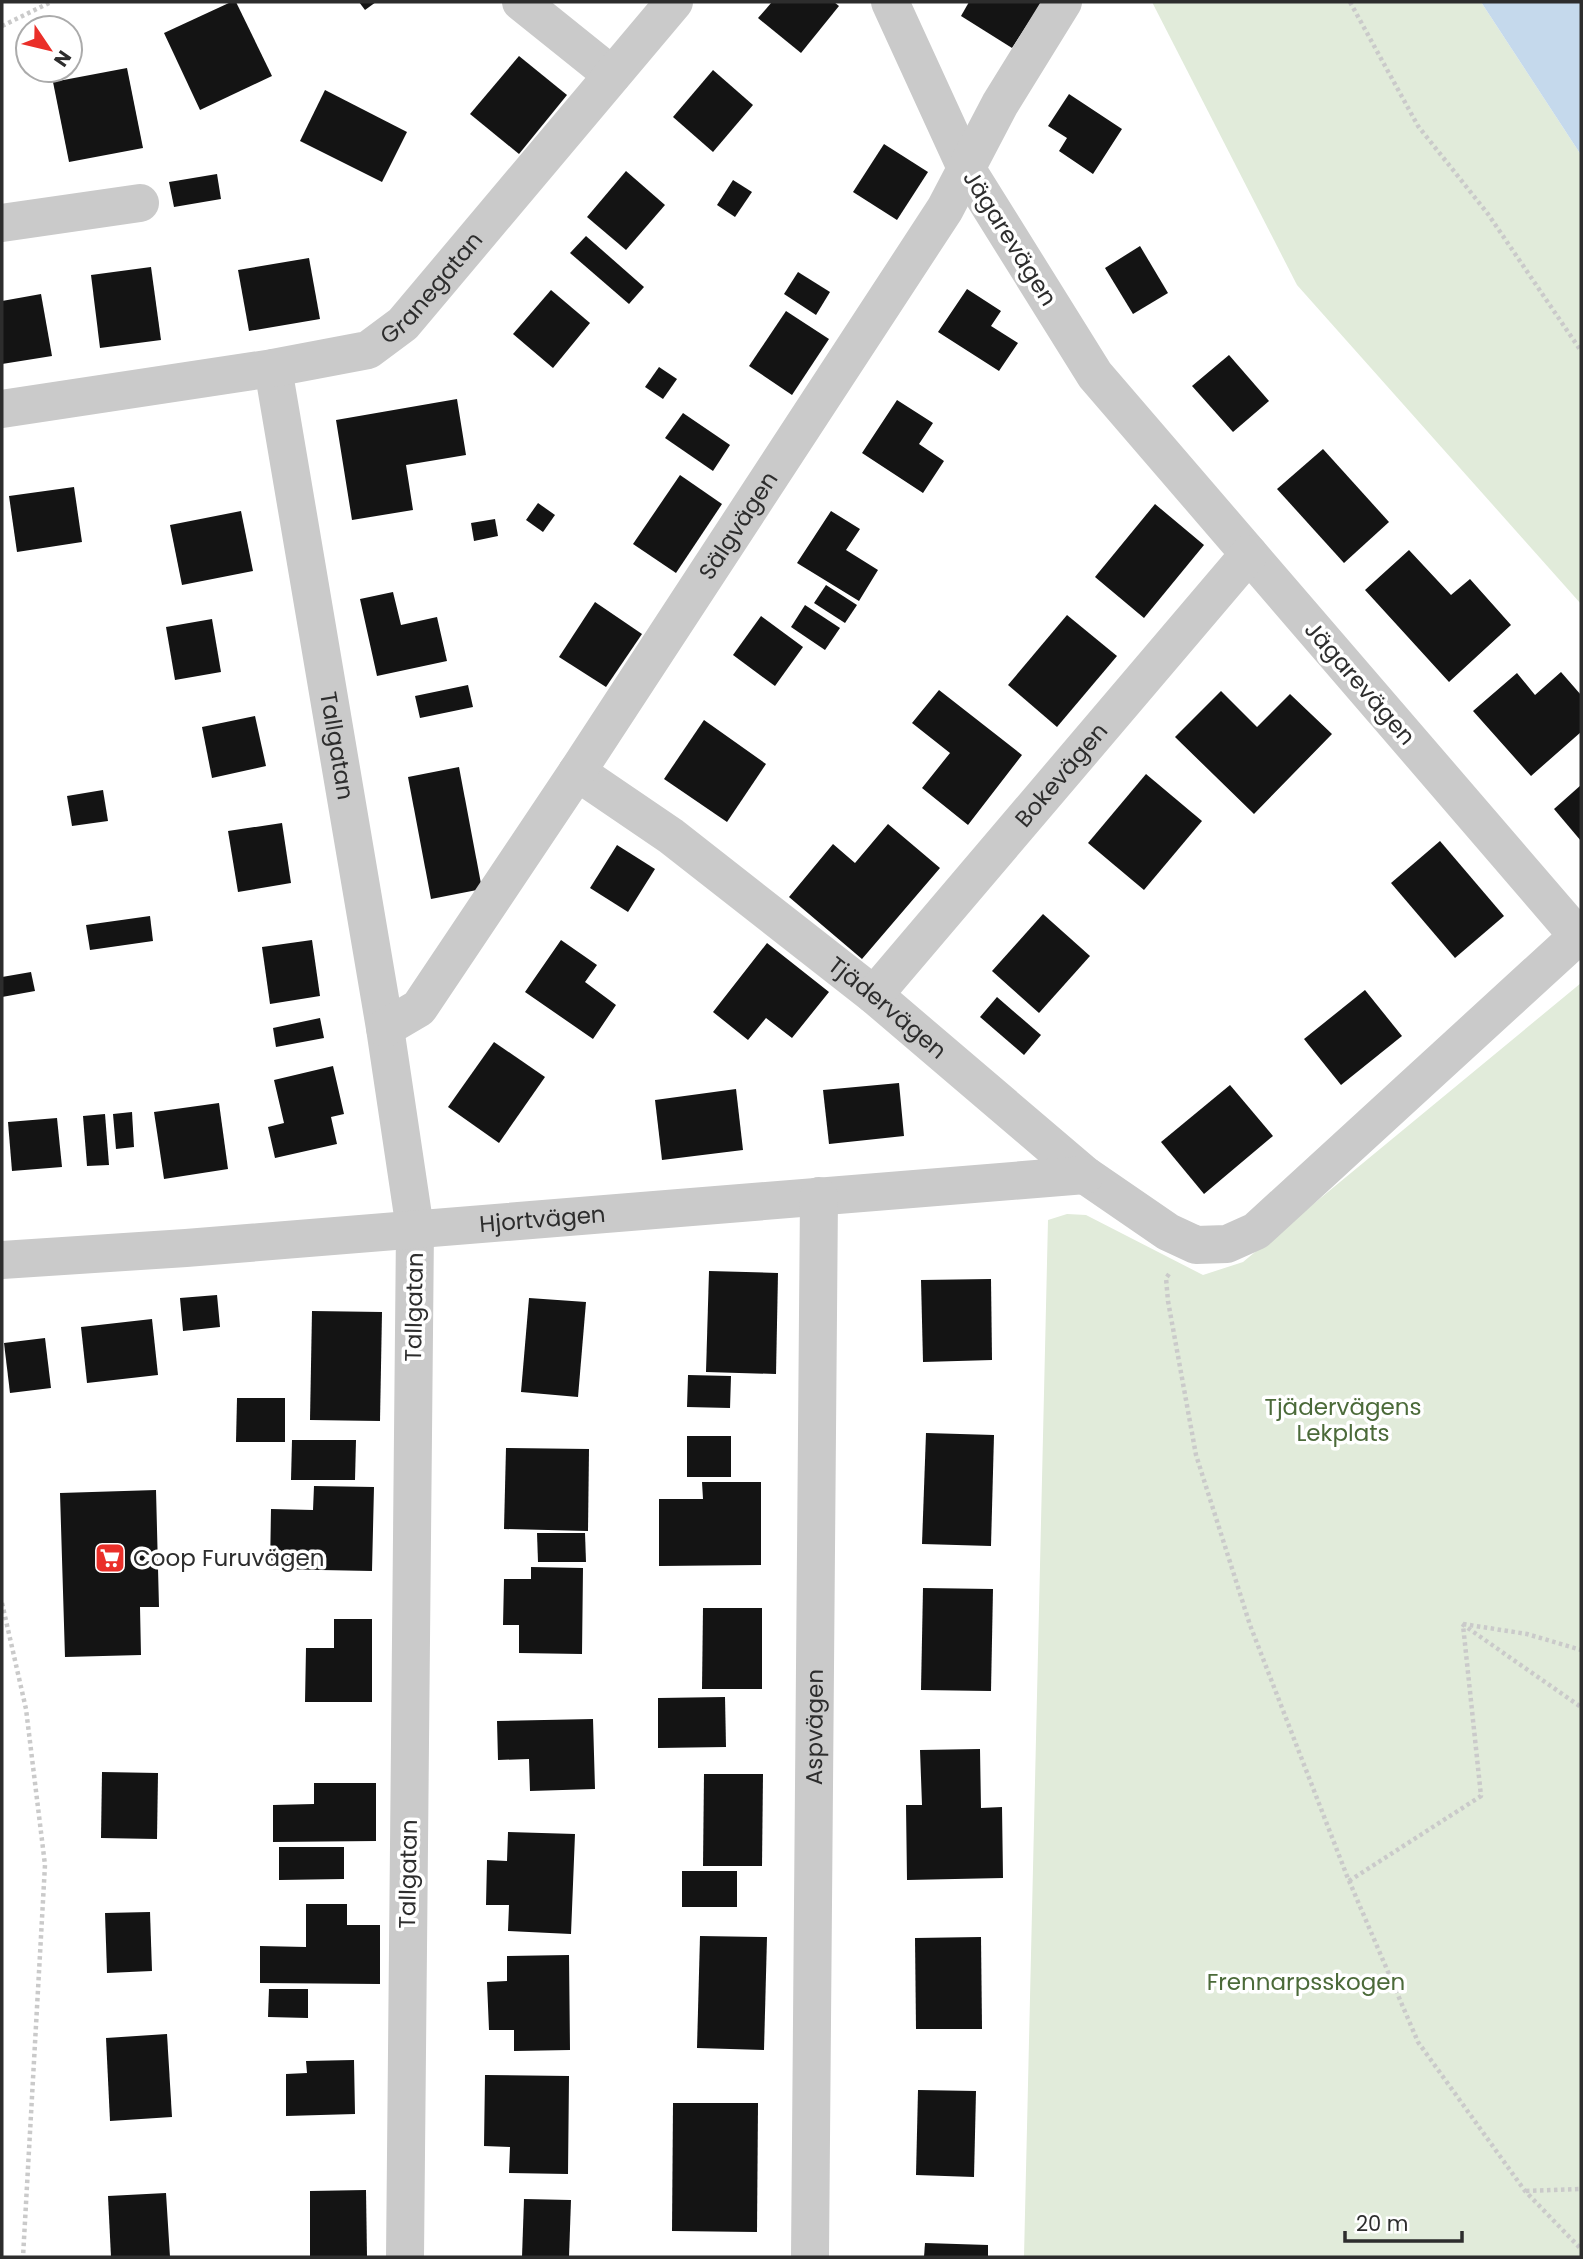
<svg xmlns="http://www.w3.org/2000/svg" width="1583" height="2259" font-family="Poppins,sans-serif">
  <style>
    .green { fill: #e1ebda }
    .water { fill: #c5d9ec }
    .building { fill: #141414 }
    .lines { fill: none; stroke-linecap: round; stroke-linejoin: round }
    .path { stroke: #cacaca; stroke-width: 4.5; stroke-dasharray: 3.5 3.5; stroke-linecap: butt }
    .minor { stroke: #cacaca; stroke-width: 38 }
    .labels { text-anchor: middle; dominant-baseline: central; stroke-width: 7; stroke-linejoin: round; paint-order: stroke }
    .street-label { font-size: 23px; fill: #2d2d2d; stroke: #fff }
    .park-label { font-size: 23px; fill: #4b6a39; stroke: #fff }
    .poi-label { font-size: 23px; fill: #2d2d2d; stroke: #fff; text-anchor: start }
  </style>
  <rect width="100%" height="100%" fill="#fff"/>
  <!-- green -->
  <g class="green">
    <path d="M1152 2H1481L1581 155V604L1297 285Z"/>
    <path d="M1581 983V2257H1024L1048 1220 1067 1214 1086 1215 1203 1275 1243 1262Z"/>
  </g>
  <!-- water -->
  <path class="water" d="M1481 2H1581V155Z"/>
  <!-- building -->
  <g class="building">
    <path d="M231 2H236L272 76 200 110 164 33Z"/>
    <path d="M359 2H376L365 10Z"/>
    <path d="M772 2H834L839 6 801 53 758 18Z"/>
    <path d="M969 2H1042L1012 48 961 16Z"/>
    <path d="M519 56 567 95 519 154 470 114Z"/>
    <path d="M127 68 143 148 69 162 53 82Z"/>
    <path d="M713 70 753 105 713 152 673 117Z"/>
    <path d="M325 90 407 132 382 182 300 141Z"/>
    <path d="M1069 94 1122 129 1093 174 1059 151 1067 138 1048 126Z"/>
    <path d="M884 144 928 172 897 220 853 192Z"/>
    <path d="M626 171 665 205 626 250 587 217Z"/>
    <path d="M217 174 221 199 174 207 169 182Z"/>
    <path d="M733 180 752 192 735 217 717 205Z"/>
    <path d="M586 236 644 287 629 304 570 253Z"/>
    <path d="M1140 246 1168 293 1133 314 1105 268Z"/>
    <path d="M309 258 320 319 249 331 238 270Z"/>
    <path d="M151 267 161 340 100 348 91 275Z"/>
    <path d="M798 272 830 292 816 315 784 294Z"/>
    <path d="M967 289 1001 311 991 326 1018 343 999 371 938 332Z"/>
    <path d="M551 290 590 323 553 368 513 334Z"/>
    <path d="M41 294 52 356 2 364V301Z"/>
    <path d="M786 311 829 339 792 395 749 366Z"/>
    <path d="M1229 355 1269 401 1233 432 1192 386Z"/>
    <path d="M659 367 677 379 663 399 645 387Z"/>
    <path d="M457 399 466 455 406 465 413 510 352 520 336 420Z"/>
    <path d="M897 400 933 423 919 444 944 461 923 493 862 453Z"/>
    <path d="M683 413 730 445 713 471 665 438Z"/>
    <path d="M1323 449 1389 522 1344 563 1277 489Z"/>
    <path d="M680 475 722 504 676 573 633 544Z"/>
    <path d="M74 487 82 542 17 552 9 496Z"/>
    <path d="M538 503 555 515 543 532 526 520Z"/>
    <path d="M1155 504 1204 545 1144 618 1095 577Z"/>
    <path d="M241 511 253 571 182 585 170 525Z"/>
    <path d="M831 511 860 529 846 550 878 570 859 601 797 563Z"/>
    <path d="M495 519 498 536 474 541 471 523Z"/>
    <path d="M1409 550 1451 595 1470 579 1511 625 1449 682 1365 590Z"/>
    <path d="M826 585 857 605 845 623 814 603Z"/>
    <path d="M393 592 401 625 437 617 447 661 377 676 360 599Z"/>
    <path d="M595 602 642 634 606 687 559 657Z"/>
    <path d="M805 605 840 628 825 650 791 627Z"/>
    <path d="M1067 615 1117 656 1057 727 1008 685Z"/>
    <path d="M761 616 803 647 775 686 733 655Z"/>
    <path d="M212 619 221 672 175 680 166 627Z"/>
    <path d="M1561 672 1581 695V732L1531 776 1473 711 1517 673 1535 695Z"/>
    <path d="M468 685 473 707 420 718 415 696Z"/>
    <path d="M939 690 1022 755 968 825 922 788 950 753 912 723Z"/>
    <path d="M1221 691 1257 727 1290 694 1332 734 1254 814 1175 737Z"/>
    <path d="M255 716 266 766 212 778 202 727Z"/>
    <path d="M704 720 766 764 727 822 664 779Z"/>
    <path d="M459 767 482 889 431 899 408 777Z"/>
    <path d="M1146 774 1202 821 1144 890 1088 843Z"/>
    <path d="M1581 785V841L1554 809Z"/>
    <path d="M103 790 108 821 72 826 67 796Z"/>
    <path d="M282 823 291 883 238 892 228 831Z"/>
    <path d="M888 824 940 868 862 959 789 897 833 844 855 863Z"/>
    <path d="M1440 841 1504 916 1455 958 1391 883Z"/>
    <path d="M617 845 655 869 628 912 590 888Z"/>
    <path d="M1043 914 1090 956 1039 1013 992 971Z"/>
    <path d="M150 916 153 941 90 950 86 925Z"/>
    <path d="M312 940 320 996 270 1004 262 947Z"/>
    <path d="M561 940 597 965 585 982 616 1005 593 1039 525 992Z"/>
    <path d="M767 943 829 992 792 1038 766 1018 748 1040 713 1012Z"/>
    <path d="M31 972 35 991 2 997V977Z"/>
    <path d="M1365 990 1402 1036 1341 1085 1304 1039Z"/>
    <path d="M997 997 1041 1035 1024 1055 980 1017Z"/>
    <path d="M320 1018 324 1038 276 1047 273 1028Z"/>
    <path d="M494 1042 545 1077 499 1143 448 1107Z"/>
    <path d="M333 1066 344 1114 331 1117 337 1144 275 1158 268 1127 284 1123 274 1080Z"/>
    <path d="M899 1083 904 1136 829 1144 823 1090Z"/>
    <path d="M1230 1085 1273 1136 1204 1194 1161 1142Z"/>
    <path d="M736 1089 743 1150 662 1160 655 1100Z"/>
    <path d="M219 1103 228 1169 164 1179 154 1112Z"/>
    <path d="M132 1112 134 1147 116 1149 113 1114Z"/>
    <path d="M105 1114 109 1165 87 1166 83 1116Z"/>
    <path d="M57 1118 62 1167 12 1171 8 1122Z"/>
    <path d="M709 1271 778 1273 776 1374 706 1372Z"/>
    <path d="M991 1279 992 1360 923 1362 921 1280Z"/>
    <path d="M217 1295 220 1327 183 1331 180 1298Z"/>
    <path d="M529 1298 586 1302 578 1397 521 1392Z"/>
    <path d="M312 1311 382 1312 380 1421 310 1420Z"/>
    <path d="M152 1319 158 1375 87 1383 81 1327Z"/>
    <path d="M45 1338 51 1388 10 1393 4 1343Z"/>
    <path d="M688 1375 731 1376 730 1408 687 1407Z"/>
    <path d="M237 1398H285V1442H236Z"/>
    <path d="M926 1433 994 1435 991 1546 922 1544Z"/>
    <rect x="687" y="1436" width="44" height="41"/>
    <path d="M292 1440H356L355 1480H291Z"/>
    <path d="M506 1448 589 1449 588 1531 504 1529Z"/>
    <path d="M702 1482H761V1565L659 1566V1499H703Z"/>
    <path d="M314 1486 374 1487 372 1571 270 1569 271 1509 313 1510Z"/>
    <path d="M156 1490 159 1607H140L141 1655 65 1657 60 1493Z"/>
    <path d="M537 1533H585L586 1562H538Z"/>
    <path d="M531 1567 583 1568 582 1654 519 1653V1625H503L504 1579H531Z"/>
    <path d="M923 1588 993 1589 991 1691 921 1690Z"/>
    <path d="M703 1608H762V1689H702Z"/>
    <path d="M334 1619H372V1702H305L306 1648H334Z"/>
    <path d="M725 1697 726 1747 658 1748V1698Z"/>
    <path d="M593 1719 595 1789 530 1791 529 1759 498 1760 497 1721Z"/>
    <path d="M980 1749 981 1808 1002 1807 1003 1878 907 1880 906 1805H922L920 1750Z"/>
    <path d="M102 1772 158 1773 157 1839 101 1838Z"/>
    <path d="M704 1774H763L762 1866H703Z"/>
    <path d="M314 1783H376V1841L273 1842V1805L314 1804Z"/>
    <path d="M508 1832 575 1834 571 1934 508 1931 509 1905H486L487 1860 507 1861Z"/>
    <path d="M279 1847H344V1879L279 1880Z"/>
    <rect x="682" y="1871" width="55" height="36"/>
    <path d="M306 1904H347V1925H380V1984L260 1983V1946L306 1947Z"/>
    <path d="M150 1912 152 1971 107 1973 105 1913Z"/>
    <path d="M700 1936 767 1937 764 2050 697 2048Z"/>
    <path d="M981 1937 982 2029H916L915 1938Z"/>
    <path d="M569 1955 570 2050 514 2051V2030H489L487 1982 507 1981V1956Z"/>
    <path d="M269 1989H308V2018L268 2017Z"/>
    <path d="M167 2034 172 2117 110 2121 106 2038Z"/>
    <path d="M354 2060 355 2114 286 2116V2074L307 2073 306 2061Z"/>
    <path d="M485 2075 569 2076 568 2174 509 2173 510 2147 484 2146Z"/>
    <path d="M918 2090 976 2091 974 2177 916 2175Z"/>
    <path d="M673 2103H758L757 2232 672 2231Z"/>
    <path d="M366 2190 367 2257H310V2191Z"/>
    <path d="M166 2193 170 2257H111L108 2196Z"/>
    <path d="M524 2199 571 2200 569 2257H522Z"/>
    <path d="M925 2243 988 2245V2257H924Z"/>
  </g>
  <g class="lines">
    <!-- path -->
    <g class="path">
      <path d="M1350 2 1418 126 1488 214 1581 351"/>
      <path d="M2 26 51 2"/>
      <path d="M1169 1274 1166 1278 1168 1301 1196 1455 1250 1625 1347 1876 1418 2042 1525 2191 1581 2249"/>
      <path d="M2 1603 26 1709 45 1865 23 2257"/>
      <path d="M1462 1624 1581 1707"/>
      <path d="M1463 1624 1527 1634 1581 1650"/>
      <path d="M1349 1881 1481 1796 1463 1625"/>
      <path d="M1526 2191 1581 2189"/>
    </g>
    <!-- minor -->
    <g class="minor">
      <path d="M521 2 612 75"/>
      <path d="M2 223 140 203"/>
      <path id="s1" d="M273 368 385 1028 415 1229 405 2257"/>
      <path id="s2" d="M2 409 273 368 368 350 403 324 674 2"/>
      <path id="s3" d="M577 772 671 836 874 995 1085 1175 1168 1232 1196 1245 1227 1244 1256 1231 1578 936 1095 375 966 168 890 2"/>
      <path id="s4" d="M874 995 1249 554"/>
      <path id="s5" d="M385 1028 419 1008 577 772 945 209 1000 104 1063 2"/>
      <path id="s6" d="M2 1260 186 1248 1085 1175"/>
      <path id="s7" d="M810 2257 819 1196"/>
    </g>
  </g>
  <!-- icons -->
  <defs>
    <g id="supermarket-square" transform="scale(1.575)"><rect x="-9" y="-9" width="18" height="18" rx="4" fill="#ea2f29" stroke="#fff"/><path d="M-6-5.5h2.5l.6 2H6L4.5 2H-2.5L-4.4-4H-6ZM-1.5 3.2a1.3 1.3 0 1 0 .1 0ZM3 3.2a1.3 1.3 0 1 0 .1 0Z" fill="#fff"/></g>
  </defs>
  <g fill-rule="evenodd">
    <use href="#supermarket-square" x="110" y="1558"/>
  </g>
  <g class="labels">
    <!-- street labels -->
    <g class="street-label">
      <text transform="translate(1010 238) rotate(58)">Jägarevägen</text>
      <text stroke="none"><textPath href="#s2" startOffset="460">Granegatan</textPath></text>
      <text stroke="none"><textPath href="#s5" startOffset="618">Sälgvägen</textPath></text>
      <text transform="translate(1360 683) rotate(49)">Jägarevägen</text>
      <text stroke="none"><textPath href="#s1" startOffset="383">Tallgatan</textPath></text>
      <text stroke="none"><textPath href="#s4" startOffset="289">Bokevägen</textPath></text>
      <text stroke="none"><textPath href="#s3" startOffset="390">Tjädervägen</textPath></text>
      <text stroke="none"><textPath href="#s6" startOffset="542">Hjortvägen</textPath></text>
      <text transform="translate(414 1307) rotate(-89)">Tallgatan</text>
      <text stroke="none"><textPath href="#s7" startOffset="530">Aspvägen</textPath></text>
      <text transform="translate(408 1874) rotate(-89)">Tallgatan</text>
    </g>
    <!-- park labels -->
    <g class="park-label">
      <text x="1343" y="1407">Tjädervägens<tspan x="1343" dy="26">Lekplats</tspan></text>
      <text x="1306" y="1982">Frennarpsskogen</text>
    </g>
    <!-- poi labels -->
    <g class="poi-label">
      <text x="133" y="1558">Coop Furuvägen</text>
    </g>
  </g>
  <!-- border -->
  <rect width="1583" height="2259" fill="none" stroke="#2d2d2d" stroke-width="7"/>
  <!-- north arrow -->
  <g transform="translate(49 49) rotate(125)"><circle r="33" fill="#ffffff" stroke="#ababab" stroke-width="2"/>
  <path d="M0-5L12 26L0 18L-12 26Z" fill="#ea2f29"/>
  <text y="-10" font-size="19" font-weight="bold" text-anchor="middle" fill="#2d2d2d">N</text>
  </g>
  <!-- scale -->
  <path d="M1345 2231v10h117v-10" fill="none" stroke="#2d2d2d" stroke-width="3.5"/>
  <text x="1356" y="2231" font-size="21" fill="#2d2d2d" stroke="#ffffff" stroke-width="5" paint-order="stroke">20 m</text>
</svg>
